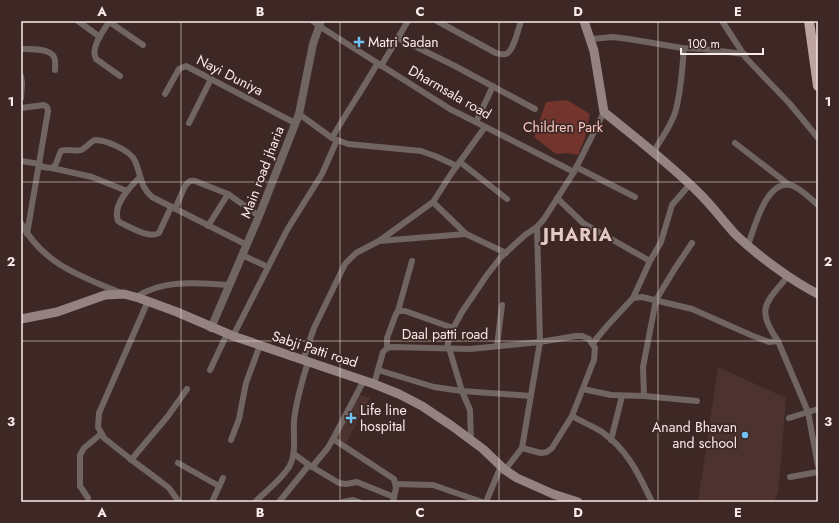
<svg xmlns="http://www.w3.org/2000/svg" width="839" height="523" font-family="Jost,sans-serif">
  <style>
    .built { fill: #4d332f }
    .green { fill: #72342d }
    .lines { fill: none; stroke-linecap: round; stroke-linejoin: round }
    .minor { stroke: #706563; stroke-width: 6 }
    .tertiary { stroke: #706563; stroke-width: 8 }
    .secondary { stroke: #948380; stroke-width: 9 }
    .trunk { stroke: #bda4a1; stroke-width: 10 }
    .grid { fill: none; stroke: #f9ebe8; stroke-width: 1; stroke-opacity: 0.55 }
    .poi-dot { fill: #71c1f4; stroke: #3d2825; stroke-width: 1.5 }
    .labels { text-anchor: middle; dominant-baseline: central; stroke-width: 3.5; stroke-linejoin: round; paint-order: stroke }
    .poi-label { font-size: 14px; fill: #f9ebe8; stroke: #3d2825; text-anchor: start }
    .street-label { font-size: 14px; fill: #f9ebe8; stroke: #3d2825 }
    .park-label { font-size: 14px; fill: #f9c8c1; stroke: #3d2825 }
    .district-label { font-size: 18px; font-weight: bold; letter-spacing: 1px; fill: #e5cac5; stroke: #3d2825 }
    .neatline { fill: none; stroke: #f9ebe8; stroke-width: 1.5 }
    .grid-label { font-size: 13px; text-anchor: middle; font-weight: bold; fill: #f9ebe8 }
  </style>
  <rect width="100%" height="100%" fill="#3d2825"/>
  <!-- built -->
  <g class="built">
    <path d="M718 367 786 398 780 472 778 492 774 502H698Z"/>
    <path d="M355 393 370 398 346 443 332 438Z"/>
  </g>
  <!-- green -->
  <path class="green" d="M567 100 590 114 585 138 578 155 567 153 556 154 534 137 546 102Z"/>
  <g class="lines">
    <!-- minor -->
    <g class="minor">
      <path d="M78 21 100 37"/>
      <path d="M108 21 143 45"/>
      <path d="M313 21 319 26 450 109 574 172"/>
      <path d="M437 21 496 53C500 54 503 55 506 54 514 51 518 29 521 21"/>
      <path d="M722 21 746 58 790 104 818 138"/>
      <path d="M109 22C103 31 90 48 96 59L120 76"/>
      <path d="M398 38 455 66 535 109"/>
      <path d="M591 39 613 37 629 39 682 48 703 49 744 54"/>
      <path d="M21 49C30 49 50 48 54 57 56 61 55 66 55 70"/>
      <path d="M381 66 408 21"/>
      <path d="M21 76 22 83 21 98"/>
      <path d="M165 94 179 69 186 66 295 123"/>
      <path d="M21 108 44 105 47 107 48 111 27 234"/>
      <path d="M299 114 332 138 348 144 421 151 435 156 457 166"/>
      <path d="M476 122 493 86"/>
      <path d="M189 123 211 79"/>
      <path d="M332 138C346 113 363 89 377 64"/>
      <path d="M735 143 788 184"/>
      <path d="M653 152C661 140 670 127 675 113 681 93 682 70 684 49"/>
      <path d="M21 161 40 164"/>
      <path d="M460 162 507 199"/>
      <path d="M39 166C59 171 54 165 61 151 68 148 75 152 81 150 86 148 90 142 95 140 106 140 130 150 135 161 141 174 140 187 152 197L247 245"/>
      <path d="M576 167 635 197"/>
      <path d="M52 168 92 177 127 191"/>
      <path d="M140 177C130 187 112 205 118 221L121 223C130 227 149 239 159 233L171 207"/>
      <path d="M557 198 583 223 650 261"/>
      <path d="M433 202 466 234 506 253"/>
      <path d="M175 209 185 186C188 182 190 180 195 181L228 194 259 216"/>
      <path d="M21 223C43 264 80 276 121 293"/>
      <path d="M208 226 228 194"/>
      <path d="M379 241 466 234"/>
      <path d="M748 245C754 229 766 180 790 185 798 186 811 199 818 205"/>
      <path d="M242 255 268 267"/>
      <path d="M136 297C164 279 197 283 229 285"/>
      <path d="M633 298 650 261 661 242 672 205 690 184"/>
      <path d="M148 301 99 413 98 427 104 438 133 461 160 481 169 488 179 502"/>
      <path d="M398 311 412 261"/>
      <path d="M233 336 287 230 322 174 337 140"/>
      <path d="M778 341C755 308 766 303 788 276"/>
      <path d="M593 343 607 326 633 298 642 297 692 309 753 336 769 342 778 341 808 412 818 466"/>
      <path d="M497 346 502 305"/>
      <path d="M387 348V338L396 314 398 311H405L453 328"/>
      <path d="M447 348 450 334 462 312 487 275 501 257 525 235 537 227 544 219 574 172 604 112"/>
      <path d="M449 348 462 391 470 410 471 440"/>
      <path d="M303 360 314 328 345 264 356 253 379 241 433 202 451 174 485 127"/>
      <path d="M210 370 227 334"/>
      <path d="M378 370 434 387 462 391 531 396"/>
      <path d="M374 384 383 352 387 348 392 347 470 349 540 342 576 336H582L589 339 595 348 594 360 572 416 552 448 547 452 541 453 522 448"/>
      <path d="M583 389 611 395 644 396 697 401"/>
      <path d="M644 396 643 367 656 300 674 270 692 243"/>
      <path d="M572 416C582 422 593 426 602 432 628 450 639 475 652 502"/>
      <path d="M789 418 818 409"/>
      <path d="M333 439 394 479 396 488 393 502"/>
      <path d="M231 440 239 419 246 383 260 345"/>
      <path d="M611 440 622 396"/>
      <path d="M294 454 309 465 339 483 346 484 357 482 394 497"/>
      <path d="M131 460 168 416 187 389"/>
      <path d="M178 463 219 486"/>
      <path d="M312 467 327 449 333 439 364 380"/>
      <path d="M505 470 522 448 540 342 537 227"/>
      <path d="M790 477 818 472"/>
      <path d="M396 484 433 485 482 502"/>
      <path d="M88 498 80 486V455L84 448 101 434"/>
      <path d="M212 502 223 478"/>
      <path d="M255 502C266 491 281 480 289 467 297 453 293 436 294 421 296 401 302 381 308 362"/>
      <path d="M279 502 309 465"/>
      <path d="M343 502 353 500 359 502"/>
      <path d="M486 502 501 466"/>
    </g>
    <!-- tertiary -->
    <path class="tertiary" d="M211 328 259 216 299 114 313 44 321 21"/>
    <!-- secondary -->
    <g class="secondary">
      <path d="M584 21 594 51 604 112C637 139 670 164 700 194 713 207 724 222 736 235 757 255 792 281 818 294"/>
      <path d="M21 319 57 312 105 295 124 294 139 298 177 312 233 336 374 384 399 394 422 406 452 426 483 449 505 470 517 478 553 494 578 502"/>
    </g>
    <!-- trunk -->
    <path class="trunk" d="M809 21 818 86"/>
  </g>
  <!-- grid -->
  <path class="grid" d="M181 21V502M340 21V502M499 21V502M658 21V502M21 182H818M21 341H818"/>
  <!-- markers -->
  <g class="poi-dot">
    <path d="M357 36h4v4h4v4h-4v4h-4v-4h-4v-4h4z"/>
    <path d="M349 412h4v4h4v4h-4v4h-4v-4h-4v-4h4z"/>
    <circle cx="745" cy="435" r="4"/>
  </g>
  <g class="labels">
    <!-- poi labels -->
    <g class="poi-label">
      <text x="368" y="42">Matri Sadan</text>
      <text x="360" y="410">Life line<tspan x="360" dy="16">hospital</tspan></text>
      <text x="737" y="427" text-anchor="end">Anand Bhavan<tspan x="737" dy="16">and school</tspan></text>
    </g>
    <!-- street labels -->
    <g class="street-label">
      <text transform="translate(230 75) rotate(27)">Nayi Duniya</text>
      <text transform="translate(450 92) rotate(30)">Dharmsala road</text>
      <text transform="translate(262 172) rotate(-69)">Main road jharia</text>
      <text x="445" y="334">Daal patti road</text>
      <text transform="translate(315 349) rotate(18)">Sabji Patti road</text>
    </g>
    <!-- park labels -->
    <g class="park-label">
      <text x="563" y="127">Children Park</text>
    </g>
    <!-- district labels -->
    <g class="district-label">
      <text x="578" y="235">JHARIA</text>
    </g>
  </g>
  <!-- border -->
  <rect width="839" height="523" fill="none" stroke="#3d2825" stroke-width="44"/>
  <!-- scale -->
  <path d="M681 48v6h82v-6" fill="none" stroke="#f9ebe8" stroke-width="2"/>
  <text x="687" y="48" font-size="12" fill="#f9ebe8" stroke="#3d2825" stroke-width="3" paint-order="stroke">100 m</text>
  <rect x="22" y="22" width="795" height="479" class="neatline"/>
  <g class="grid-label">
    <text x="102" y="16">A</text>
    <text x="260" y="16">B</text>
    <text x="420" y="16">C</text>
    <text x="578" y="16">D</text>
    <text x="738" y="16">E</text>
    <text x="11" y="106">1</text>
    <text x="828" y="106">1</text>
    <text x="11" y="266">2</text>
    <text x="828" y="266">2</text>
    <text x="11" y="426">3</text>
    <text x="828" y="426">3</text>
    <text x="102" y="517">A</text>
    <text x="260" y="517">B</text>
    <text x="420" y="517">C</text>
    <text x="578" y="517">D</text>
    <text x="738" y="517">E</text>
  </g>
</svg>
